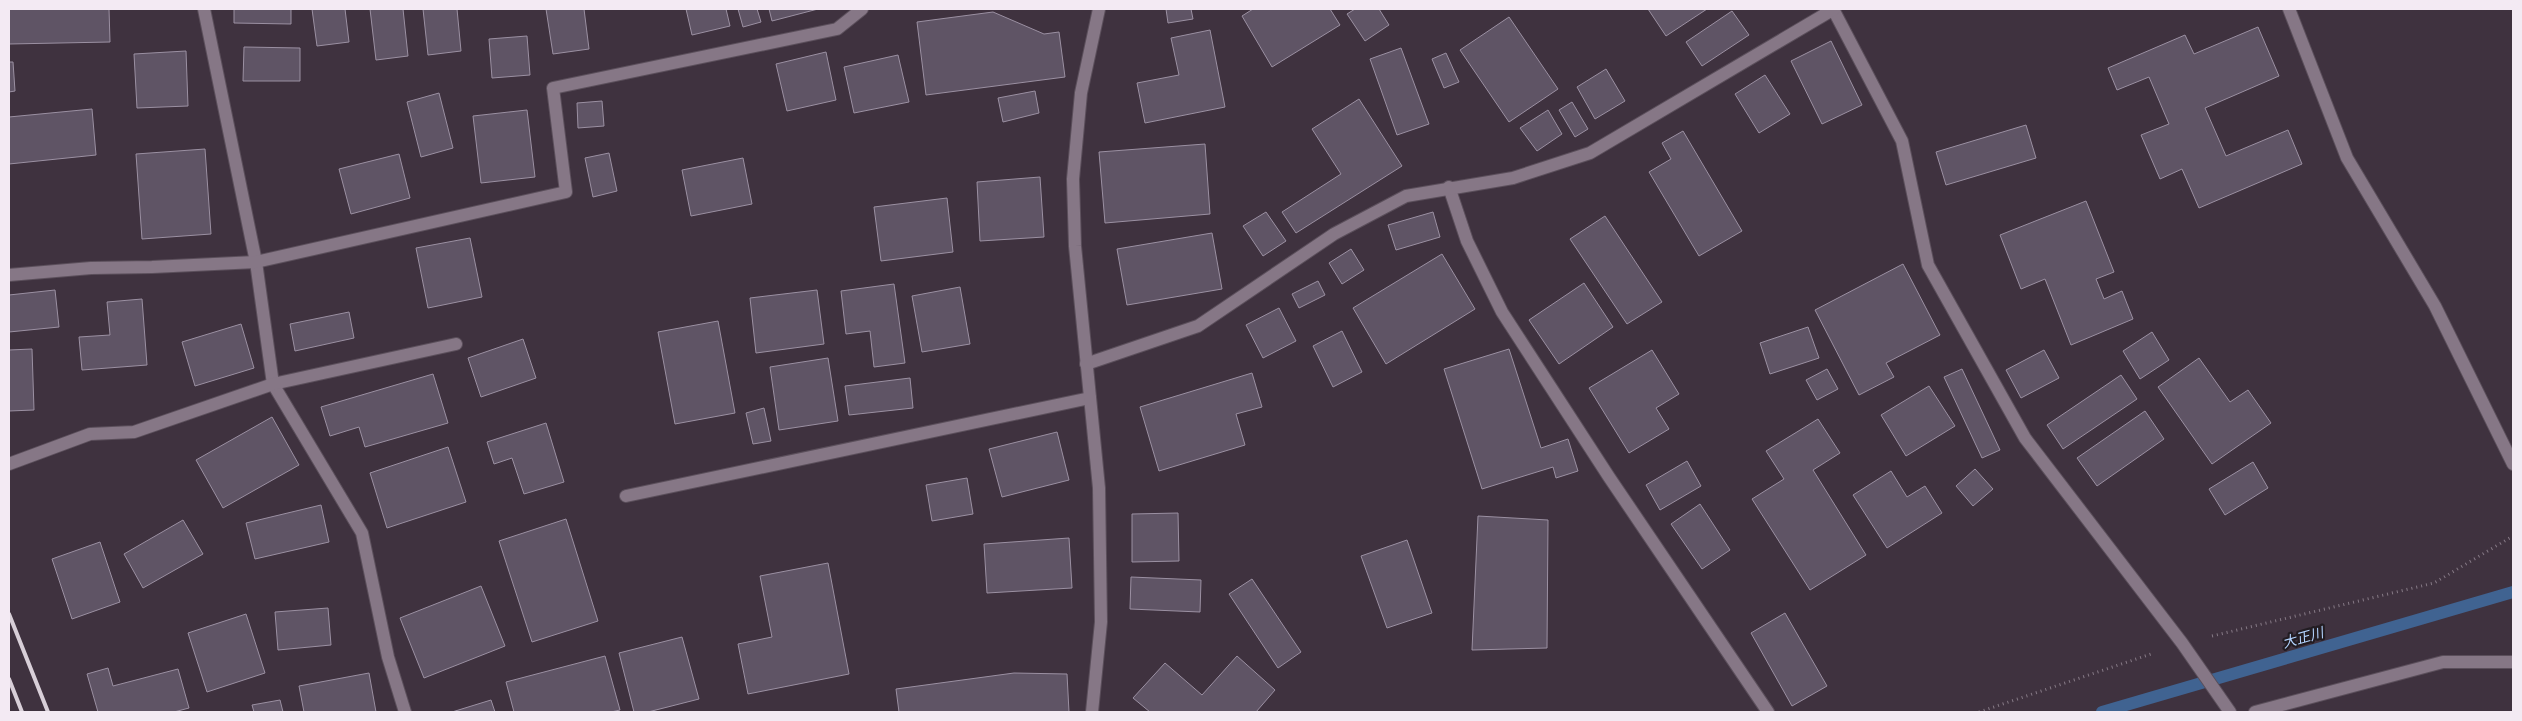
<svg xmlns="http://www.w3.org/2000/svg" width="2522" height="721" font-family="Signika,'Noto Sans JP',sans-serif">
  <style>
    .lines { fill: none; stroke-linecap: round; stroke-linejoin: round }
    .stream { stroke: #406391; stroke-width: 12 }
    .building { fill: #5f5465; stroke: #9b90a2 }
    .minor-casing { stroke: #5b4f5b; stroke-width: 14 }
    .path { stroke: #867a86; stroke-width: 3; stroke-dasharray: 1 4; stroke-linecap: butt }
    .minor { stroke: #867786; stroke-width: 12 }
    .rail { stroke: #d8cfd8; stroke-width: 4 }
    .labels { text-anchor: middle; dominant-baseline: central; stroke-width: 4.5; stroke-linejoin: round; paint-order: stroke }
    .water-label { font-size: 14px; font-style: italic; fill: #b4d4ff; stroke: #221c22 }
  </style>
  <rect width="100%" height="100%" fill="#3f323f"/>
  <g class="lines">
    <!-- stream -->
    <path class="stream" d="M2102 712 2513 592"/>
  </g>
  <!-- building -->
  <g class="building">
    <path d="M9 9H109L110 42 9 44Z"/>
    <path d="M234 9H291V24L234 23Z"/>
    <path d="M312 9H345L349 42 317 46Z"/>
    <path d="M370 9H403L408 56 376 60Z"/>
    <path d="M423 9H457L461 51 428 55Z"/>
    <path d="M546 9H584L589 49 553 54Z"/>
    <path d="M686 9H726L730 26 692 35Z"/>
    <path d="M738 9H757L761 22 743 27Z"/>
    <path d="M769 9H818L772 21Z"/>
    <path d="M1166 9H1191L1193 19 1168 23Z"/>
    <path d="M1253 9H1330L1340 25 1272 67 1242 16Z"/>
    <path d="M1355 9H1379L1389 25 1365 41 1347 14Z"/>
    <path d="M1648 9H1707L1666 36Z"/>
    <path d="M1732 11 1749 35 1702 66 1686 42Z"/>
    <path d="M993 12 1044 34 1059 32 1065 77 926 95 917 22Z"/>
    <path d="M1509 17 1558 89 1509 122 1460 50Z"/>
    <path d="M2258 27 2279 76 2205 108 2226 156 2288 130 2302 164 2199 208 2182 169 2160 179 2141 135 2169 124 2149 77 2117 90 2108 68 2185 35 2194 54Z"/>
    <path d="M1210 30 1225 107 1145 123 1137 83 1179 75 1171 38Z"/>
    <path d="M527 36 530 75 492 78 489 39Z"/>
    <path d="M1831 41 1862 105 1822 124 1791 61Z"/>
    <path d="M244 47 300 48V81H243Z"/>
    <path d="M1401 48 1429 124 1397 135 1370 59Z"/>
    <path d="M186 51 188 106 137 108 134 54Z"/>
    <path d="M826 52 836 100 787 111 776 64Z"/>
    <path d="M1446 53 1459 82 1444 88 1432 59Z"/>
    <path d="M898 55 909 102 854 113 844 67Z"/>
    <path d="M9 62H13L15 91 9 92Z"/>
    <path d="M1606 69 1625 101 1595 119 1577 87Z"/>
    <path d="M1765 75 1790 114 1759 133 1735 94Z"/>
    <path d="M1035 91 1039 113 1003 122 998 98Z"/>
    <path d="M439 93 453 148 421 157 407 102Z"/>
    <path d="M1359 99 1402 166 1296 233 1282 212 1341 174 1312 129Z"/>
    <path d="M602 101 604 126 578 128 577 103Z"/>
    <path d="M1572 102 1588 129 1575 137 1559 110Z"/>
    <path d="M92 109 96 155 9 164V117Z"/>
    <path d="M527 110 535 177 481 183 473 116Z"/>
    <path d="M1548 110 1562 134 1537 151 1520 128Z"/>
    <path d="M2026 125 2036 158 1946 185 1936 152Z"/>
    <path d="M1683 131 1742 231 1699 256 1649 172 1671 159 1662 143Z"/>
    <path d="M1205 144 1210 214 1105 223 1099 152Z"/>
    <path d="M205 149 211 234 142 239 136 154Z"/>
    <path d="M609 153 617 191 593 197 585 158Z"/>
    <path d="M399 154 410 198 351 214 339 169Z"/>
    <path d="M743 158 752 204 691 216 682 170Z"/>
    <path d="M1040 177 1044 237 980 241 977 182Z"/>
    <path d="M947 198 953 252 881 261 874 207Z"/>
    <path d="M2086 201 2114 272 2096 279 2104 299 2122 291 2133 319 2071 345 2045 279 2021 289 2000 235Z"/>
    <path d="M1266 212 1286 241 1263 256 1243 226Z"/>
    <path d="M1433 212 1440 237 1396 250 1388 225Z"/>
    <path d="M1605 216 1662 302 1627 324 1570 239Z"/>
    <path d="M1212 233 1222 289 1127 305 1117 249Z"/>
    <path d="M470 238 482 297 428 308 416 248Z"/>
    <path d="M1351 249 1364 270 1342 284 1329 263Z"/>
    <path d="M1442 254 1475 309 1386 364 1353 308Z"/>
    <path d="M1903 264 1940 335 1886 363 1894 377 1859 395 1815 310Z"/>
    <path d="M1318 281 1325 295 1299 308 1292 294Z"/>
    <path d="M1584 283 1613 327 1559 364 1529 320Z"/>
    <path d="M894 284 905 363 874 367 870 331 846 334 841 291Z"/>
    <path d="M960 287 970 344 922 352 912 296Z"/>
    <path d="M55 290 59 327 9 332V295Z"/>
    <path d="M817 290 824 344 756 353 750 298Z"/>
    <path d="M142 299 147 365 82 370 79 337 110 335 107 302Z"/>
    <path d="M1279 308 1296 341 1263 358 1246 325Z"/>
    <path d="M349 312 354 338 295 351 290 324Z"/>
    <path d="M718 321 735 413 675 424 658 332Z"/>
    <path d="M241 324 254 368 195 386 182 342Z"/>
    <path d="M1808 327 1819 358 1770 374 1760 343Z"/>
    <path d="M1342 331 1362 372 1333 387 1313 346Z"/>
    <path d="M2152 332 2169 360 2140 379 2123 351Z"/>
    <path d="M523 339 536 378 481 397 468 358Z"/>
    <path d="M32 349 34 410 9 411V350Z"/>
    <path d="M1509 349 1541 448 1568 439 1578 471 1556 478 1553 467 1482 489 1444 369Z"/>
    <path d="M1652 350 1679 394 1656 408 1669 429 1629 453 1589 388Z"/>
    <path d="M2044 350 2059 378 2021 398 2006 370Z"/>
    <path d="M828 358 838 421 779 430 770 367Z"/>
    <path d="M2199 358 2230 402 2248 390 2271 423 2212 464 2158 387Z"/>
    <path d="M1827 369 1838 389 1817 400 1806 380Z"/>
    <path d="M1962 369 2000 450 1982 458 1944 377Z"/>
    <path d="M1252 373 1262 407 1236 414 1245 445 1159 471 1140 407Z"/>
    <path d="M433 374 448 423 365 447 359 427 330 436 321 407Z"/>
    <path d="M2121 375 2137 399 2063 449 2047 425Z"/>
    <path d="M910 378 913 408 849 415 845 386Z"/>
    <path d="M1929 386 1955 426 1906 456 1881 415Z"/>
    <path d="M764 408 771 441 753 444 746 413Z"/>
    <path d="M2145 411 2164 439 2097 486 2077 458Z"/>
    <path d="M272 417 299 465 223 508 196 460Z"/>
    <path d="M1818 419 1840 453 1813 470 1866 555 1810 590 1752 499 1784 479 1766 451Z"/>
    <path d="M546 423 564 482 524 494 512 458 494 464 487 442Z"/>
    <path d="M1057 432 1069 480 1002 497 989 449Z"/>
    <path d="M448 447 466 502 387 528 370 473Z"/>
    <path d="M1687 461 1701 486 1660 510 1646 485Z"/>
    <path d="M2253 462 2268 488 2225 515 2209 489Z"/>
    <path d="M1975 469 1993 489 1973 506 1956 486Z"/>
    <path d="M1891 471 1907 497 1925 486 1942 513 1887 548 1853 495Z"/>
    <path d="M967 478 973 514 932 521 926 485Z"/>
    <path d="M1700 504 1730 550 1702 569 1671 524Z"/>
    <path d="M321 505 329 542 255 559 246 523Z"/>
    <path d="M1178 513 1179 561 1132 562V514Z"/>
    <path d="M1478 516 1548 520 1547 648 1472 650Z"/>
    <path d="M566 519 598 621 532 642 499 541Z"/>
    <path d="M183 520 203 554 143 588 124 554Z"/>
    <path d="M1069 538 1072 588 987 593 984 544Z"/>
    <path d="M1407 540 1432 613 1387 628 1361 556Z"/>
    <path d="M100 542 120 602 72 619 52 559Z"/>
    <path d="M828 563 849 674 748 694 738 644 772 637 760 576Z"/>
    <path d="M1131 577 1201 580 1200 612 1130 609Z"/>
    <path d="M1252 579 1301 652 1278 668 1229 594Z"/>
    <path d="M481 586 505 646 424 678 400 618Z"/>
    <path d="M328 608 331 645 278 650 275 612Z"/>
    <path d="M1785 613 1827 686 1792 706 1751 633Z"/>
    <path d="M246 614 265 673 207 692 188 633Z"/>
    <path d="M682 637 699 699 648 712H634L619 653Z"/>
    <path d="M605 656 620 710 611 712H514L506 682Z"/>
    <path d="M1237 656 1275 690 1256 712H1150L1133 698 1165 663 1202 695Z"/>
    <path d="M108 668 113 686 178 669 189 708 174 712H98L87 674Z"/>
    <path d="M369 673 376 712H304L299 686Z"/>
    <path d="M1014 673 1067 674 1069 712H899L896 689Z"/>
    <path d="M280 700 283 712H254L252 705Z"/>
    <path d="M491 700 495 712H452Z"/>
  </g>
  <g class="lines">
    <!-- minor casing -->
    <g class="minor-casing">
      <g id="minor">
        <path d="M204 9 256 262 273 384 362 533 388 657 405 712"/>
        <path d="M1833 9 1902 141 1928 265 2025 438 2182 643 2230 712"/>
        <path d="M2289 9 2347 158 2435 306 2513 464"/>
        <path d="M1449 187 1467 241 1502 312 1609 477 1768 712"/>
        <path d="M9 275 91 268 152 267 256 262 566 192 553 88 837 29 862 9"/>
        <path d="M1086 364 1198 326 1334 234 1406 196 1513 178 1590 153 1834 9"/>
        <path d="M9 464 90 434 134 432 273 384 456 344"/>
        <path d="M626 496 1090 398"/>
        <path d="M1092 712 1101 622 1099 488 1075 246 1073 179 1081 93 1099 9"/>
        <path d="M2255 712 2443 662H2513"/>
      </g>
    </g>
    <!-- path -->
    <g class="path">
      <path d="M2212 636 2434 583 2513 536"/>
      <path d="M1979 712 2154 653"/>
    </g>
    <!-- minor -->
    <use href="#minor" class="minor"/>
    <!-- rail -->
    <g class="rail">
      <path d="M9 614 48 712"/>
      <path d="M9 679 22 712"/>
    </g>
  </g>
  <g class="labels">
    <!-- water labels -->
    <g class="water-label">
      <text transform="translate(2303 638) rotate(-16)">大正川</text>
    </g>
  </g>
  <!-- border -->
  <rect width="2522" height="721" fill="none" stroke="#f3eaf3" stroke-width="20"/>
</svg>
